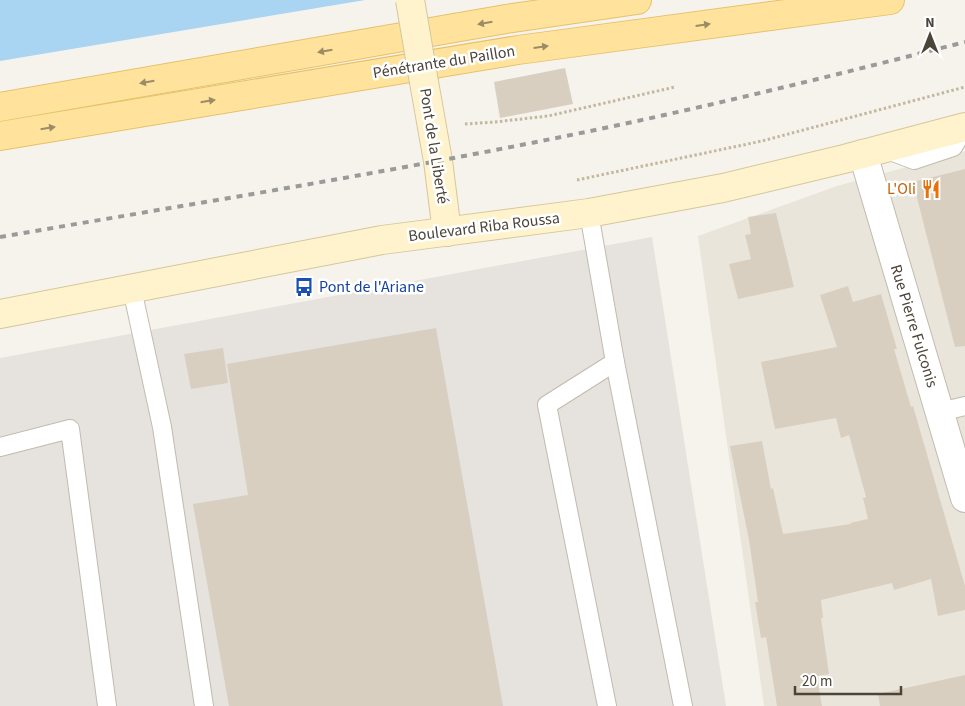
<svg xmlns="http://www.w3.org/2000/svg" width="965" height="706" font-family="'Source Sans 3',sans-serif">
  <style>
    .residential { fill: #eae5da }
    .industrial { fill: #e6e2dd }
    .water { fill: #a9d4f2 }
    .building { fill: #d8cfc1 }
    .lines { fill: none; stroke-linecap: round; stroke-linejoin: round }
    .lane-casing { stroke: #c2bbae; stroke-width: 20 }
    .street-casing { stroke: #c2bbae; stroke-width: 30 }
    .secondary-casing { stroke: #d6c79b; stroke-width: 30 }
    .primary-casing { stroke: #e6c16a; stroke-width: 30 }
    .path { stroke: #c4b79f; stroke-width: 3; stroke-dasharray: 2.5 2.5; stroke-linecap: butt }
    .lane { stroke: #fff; stroke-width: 18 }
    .street { stroke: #fff; stroke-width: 28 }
    .secondary { stroke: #fff3cd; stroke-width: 28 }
    .primary { stroke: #ffe39c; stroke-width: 28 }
    .rail { stroke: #9a9a9a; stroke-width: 4; stroke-dasharray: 6 6; stroke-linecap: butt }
    .secondary-bridge-casing { stroke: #d6c79b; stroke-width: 30; stroke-linecap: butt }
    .secondary-bridge { stroke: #fff3cd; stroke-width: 28 }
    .oneway { fill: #9c8c66 }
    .labels { text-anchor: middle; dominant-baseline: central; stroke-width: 5; stroke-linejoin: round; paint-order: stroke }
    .street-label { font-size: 16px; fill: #4b4439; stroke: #fff }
    .food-label { font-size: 16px; fill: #c56008; stroke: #fff; text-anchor: end }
    .transit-label { font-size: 16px; fill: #164399; stroke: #fff; text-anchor: start }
  </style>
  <rect width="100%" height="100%" fill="#f6f3ec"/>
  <!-- residential -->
  <path class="residential" d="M965 151V706H764L698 236 837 186Z"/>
  <!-- industrial -->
  <path class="industrial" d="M652 237 726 706H0V358Z"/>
  <!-- water -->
  <path class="water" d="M0 0H365L0 61Z"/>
  <!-- building -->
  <g class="building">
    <path d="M565 68 573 104 500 118 494 82Z"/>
    <path d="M965 169V346L955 347 913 182Z"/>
    <path d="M776 213 794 287 738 299 729 264 751 259 745 235 751 234 748 217Z"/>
    <path d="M848 286 853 302 881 294 897 349H894L911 407 913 406 965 586V610L938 616 931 579 894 590 892 583 821 600 823 618H821L829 674 817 676 822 706H777L766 637 761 638 755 602H758L749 540 730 446 762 441 771 489 773 488 783 534 851 524 850 523 868 519 863 498 866 497 849 435 841 438 836 418 775 429 761 362 837 347 820 295Z"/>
    <path d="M436 328 503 706H229L193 504 248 495 227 364Z"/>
    <path d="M223 348 228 383 191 389 184 354Z"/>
    <path d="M965 675V706H880L878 694Z"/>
  </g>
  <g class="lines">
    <!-- lane casing -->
    <g class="lane-casing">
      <g id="lane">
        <path d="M885 149 914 160 953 147 965 127"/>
        <path d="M589 213 615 362 547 405 607 706"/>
        <path d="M132 289 162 427 204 706"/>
        <path d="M615 362 683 706"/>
        <path d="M940 412 965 406"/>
        <path d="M0 447 70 429 107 706"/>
      </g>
    </g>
    <!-- street casing -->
    <g class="street-casing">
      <path id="street" d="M863 154 965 498"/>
    </g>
    <!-- secondary casing -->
    <g class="secondary-casing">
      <g id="secondary">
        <path d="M424 82 438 161 447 232"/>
        <path d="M0 314 382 240 589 213 723 188 844 159 965 127"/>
      </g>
    </g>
    <!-- primary casing -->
    <g class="primary-casing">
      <g id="primary">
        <path d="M0 107 506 19 637 0"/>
        <path d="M0 136 518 50 890 0"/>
      </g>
    </g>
    <!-- path -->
    <g class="path">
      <path d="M465 124 495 122 548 116 675 87"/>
      <path d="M577 180 762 141 965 87"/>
    </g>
    <!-- lane -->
    <use href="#lane" class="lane"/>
    <!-- street -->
    <use href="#street" class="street"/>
    <!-- secondary -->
    <use href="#secondary" class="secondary"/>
    <!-- primary -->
    <use href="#primary" class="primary"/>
    <!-- rail -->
    <path class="rail" d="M0 237C180 206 361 177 541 141 683 113 824 78 965 42"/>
    <!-- secondary-bridge casing -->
    <g class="secondary-bridge-casing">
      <path id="secondary-bridge" d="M410 0 424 82"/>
    </g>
    <!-- secondary-bridge -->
    <use href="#secondary-bridge" class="secondary-bridge"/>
  </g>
  <!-- one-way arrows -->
  <defs><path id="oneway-solid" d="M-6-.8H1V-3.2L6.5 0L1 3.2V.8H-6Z" transform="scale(1.25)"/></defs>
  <g class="oneway">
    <use href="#oneway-solid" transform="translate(485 23) rotate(170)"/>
    <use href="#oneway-solid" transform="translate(703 25) rotate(-8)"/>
    <use href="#oneway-solid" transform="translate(541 47) rotate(-8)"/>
    <use href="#oneway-solid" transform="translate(325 51) rotate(170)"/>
    <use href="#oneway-solid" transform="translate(147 82) rotate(170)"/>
    <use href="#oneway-solid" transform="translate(208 101) rotate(-9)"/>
    <use href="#oneway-solid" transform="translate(48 128) rotate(-9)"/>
  </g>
  <!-- icons -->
  <defs>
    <g id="restaurant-bare" transform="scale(1.5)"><path d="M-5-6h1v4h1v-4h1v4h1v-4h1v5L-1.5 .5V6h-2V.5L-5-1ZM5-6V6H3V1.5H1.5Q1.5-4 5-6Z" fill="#e8710a" stroke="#fff" stroke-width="2.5" paint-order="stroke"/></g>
    <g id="bus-bare" transform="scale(1.5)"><path d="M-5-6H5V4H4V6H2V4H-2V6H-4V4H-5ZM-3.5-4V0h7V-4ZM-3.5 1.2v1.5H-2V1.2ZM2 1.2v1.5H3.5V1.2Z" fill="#1a4fb4" stroke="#fff" stroke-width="2.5" paint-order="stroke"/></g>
  </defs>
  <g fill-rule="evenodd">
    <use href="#restaurant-bare" x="931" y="189"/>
    <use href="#bus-bare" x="304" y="287"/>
  </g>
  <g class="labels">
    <!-- street labels -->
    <g class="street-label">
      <text transform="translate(444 62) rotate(-9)">Pénétrante du Paillon</text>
      <text transform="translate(434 146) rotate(81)">Pont de la Liberté</text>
      <text transform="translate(484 227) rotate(-7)">Boulevard Riba Roussa</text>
      <text transform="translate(914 326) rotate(73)">Rue Pierre Fulconis</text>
    </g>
    <!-- food labels -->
    <g class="food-label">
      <text x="916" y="189">L'Oli</text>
    </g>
    <!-- transit labels -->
    <g class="transit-label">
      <text x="319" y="287">Pont de l'Ariane</text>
    </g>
  </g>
  <!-- north arrow -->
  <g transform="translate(930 35)" stroke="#ffffff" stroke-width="4" paint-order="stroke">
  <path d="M0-4L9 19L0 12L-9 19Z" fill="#4b4439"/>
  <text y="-8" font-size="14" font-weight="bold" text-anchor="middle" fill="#4b4439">N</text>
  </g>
  <!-- scale -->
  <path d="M795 686v8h106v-8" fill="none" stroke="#4b4439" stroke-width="2.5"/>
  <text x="802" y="686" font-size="15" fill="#4b4439" stroke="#ffffff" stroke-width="4" paint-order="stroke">20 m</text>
</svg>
